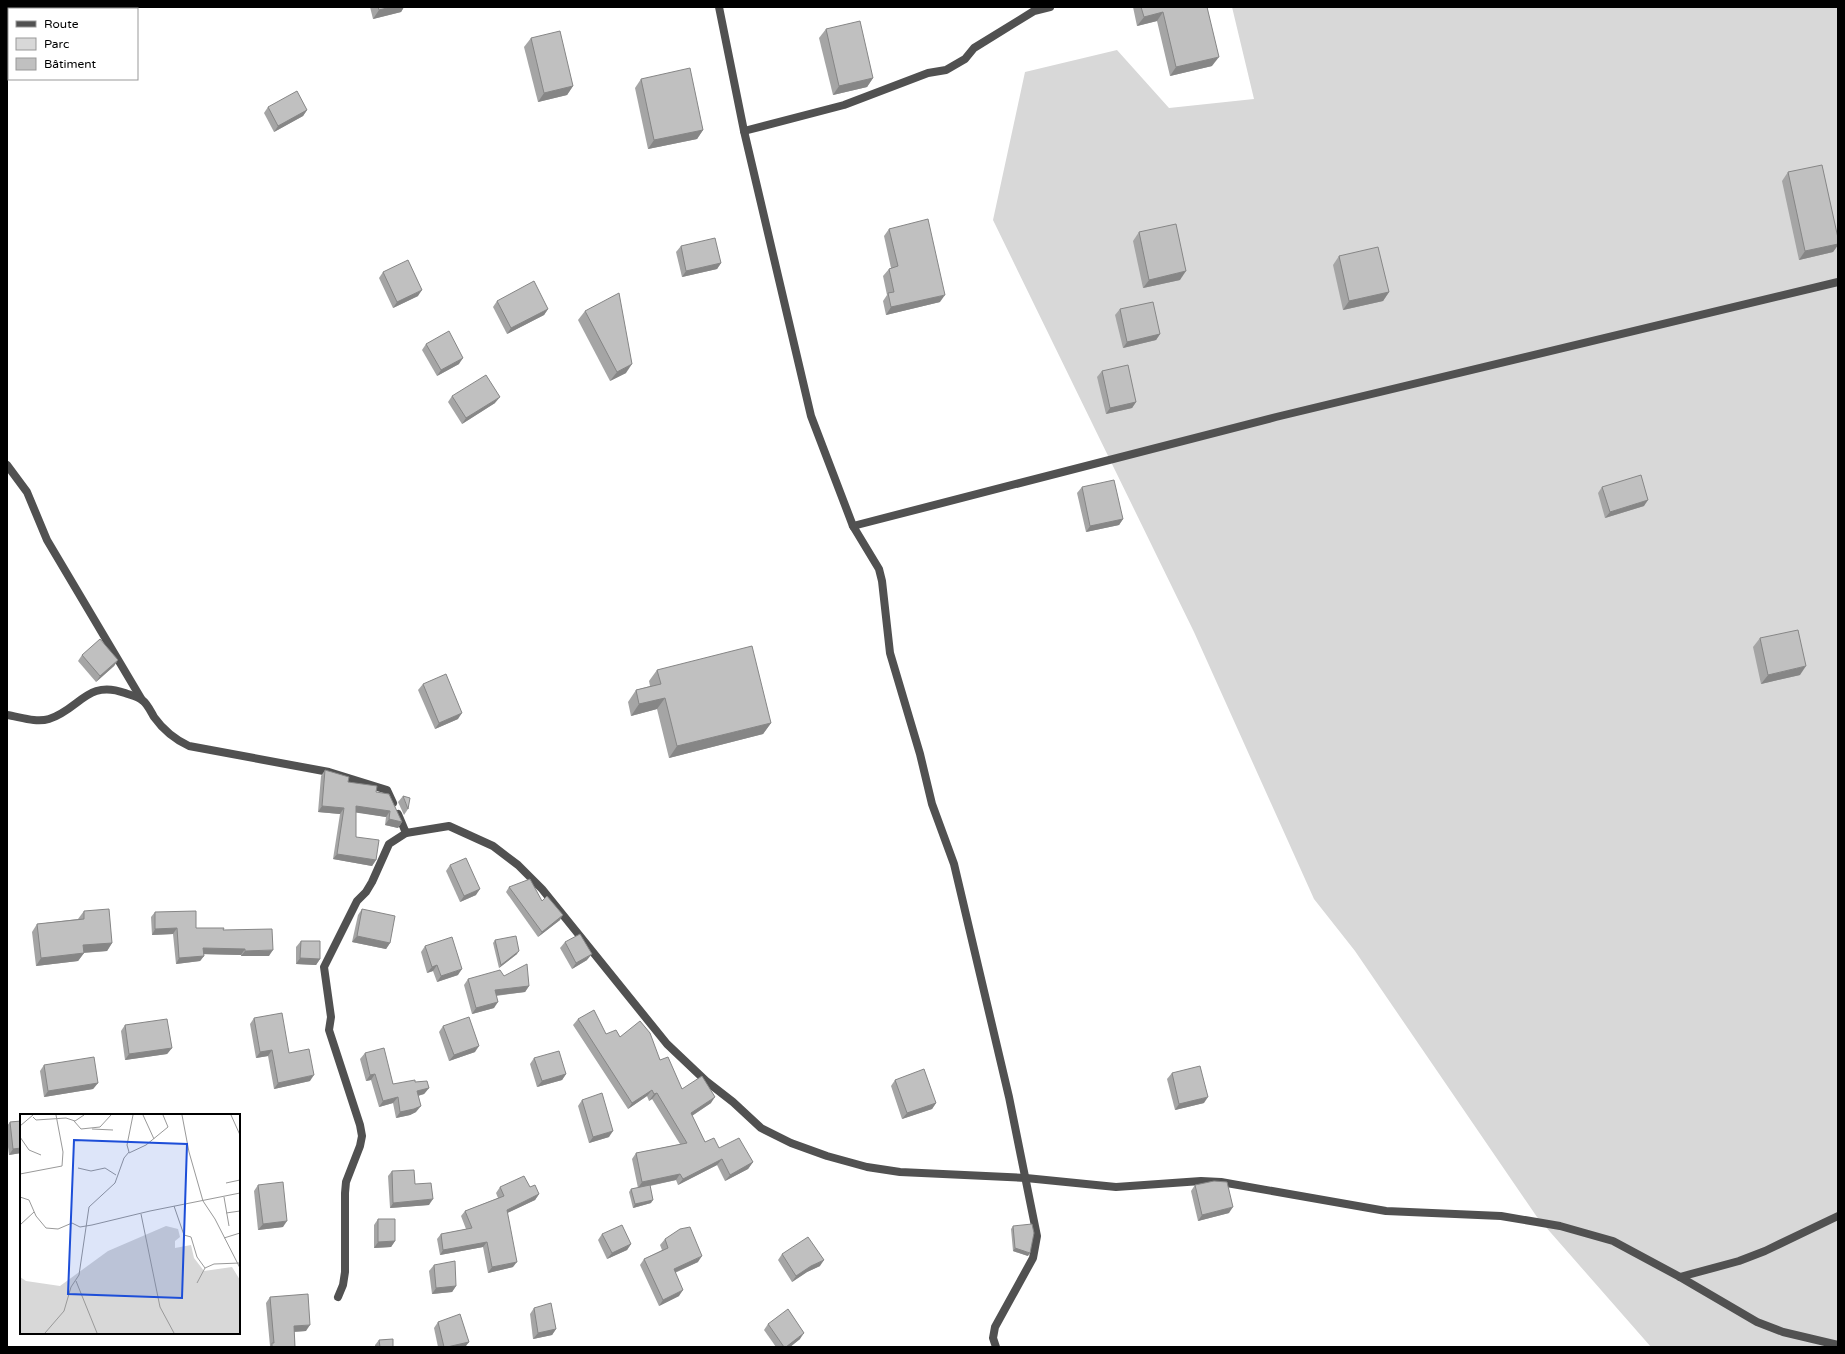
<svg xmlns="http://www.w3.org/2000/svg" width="1845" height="1354" font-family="'Varela Round',sans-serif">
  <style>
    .green { fill: #d8d8d8 }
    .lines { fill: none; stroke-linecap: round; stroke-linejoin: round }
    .minor { stroke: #515151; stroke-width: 8 }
    .tertiary { stroke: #515151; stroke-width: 8 }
    .wall { fill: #a5a5a5 }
    .shaded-wall { fill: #868686 }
    .building { fill: #c0c0c0; stroke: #868686 }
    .inset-road { fill: none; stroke: #999; stroke-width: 1 }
    .view { fill: #1d4ed8; fill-opacity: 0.15; stroke: #1d4ed8; stroke-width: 2 }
    .inset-edge { fill: none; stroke: #000; stroke-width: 2 }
  </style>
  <rect width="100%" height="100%" fill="#fff"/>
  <!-- green -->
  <path class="green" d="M1232 7H1838V1347H1651L1537 1217 1355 951 1314 899 1194 632 993 220 1025 72 1117 50 1169 108 1254 99Z"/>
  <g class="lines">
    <!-- minor -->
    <g class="minor">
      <path d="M744 131 844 105 928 73 946 70 965 59 974 48 1034 11 1050 7"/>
      <path d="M7 465 27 492 47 540 142 700"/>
      <path d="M7 715C20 717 36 723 49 719 80 709 87 679 125 693 130 695 138 697 142 700 147 703 151 712 154 717 164 731 174 739 189 746L329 772 387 790 393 803"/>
      <path d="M398 814 406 833 449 826 493 846 518 865 542 889 667 1044 706 1081 733 1102 761 1128 791 1143 827 1156 867 1167 900 1172 1026 1178 1116 1187 1201 1181 1221 1182 1386 1211 1501 1216 1560 1226 1613 1241 1680 1277 1757 1322 1783 1332 1838 1345"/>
      <path d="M1680 1277 1739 1261 1765 1251 1838 1216"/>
      <path d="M338 1297 343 1285 345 1272V1193L346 1182 360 1146 362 1136 360 1125 329 1030 331 1017 324 967 357 901 366 892 372 882 389 844 406 833"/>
      <path d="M996 1347 993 1338 995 1327 1033 1258 1037 1236 1009 1097 954 864 932 804 920 754 890 653 882 581 879 569 853 526 1276 417 1838 282"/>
    </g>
    <!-- tertiary -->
    <path class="tertiary" d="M719 7 744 131 811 416 853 526"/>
  </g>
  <!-- wall -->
  <g class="wall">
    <path d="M370 7H404L401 12 373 19Z"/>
    <path d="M1133 7H1207L1212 66 1170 76 1157 21 1137 26Z"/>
    <path d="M826 29 873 78 867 87 833 95 819 38Z"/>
    <path d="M531 38 573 86 567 95 538 102 524 47Z"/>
    <path d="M641 79 703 130 697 139 648 149 635 88Z"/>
    <path d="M268 107 307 110 303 116 274 132 264 113Z"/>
    <path d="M1788 172 1838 238V245L1833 252 1799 260 1782 181Z"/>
    <path d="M889 229 940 302 886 315 883 301 887 295 883 276 889 269 891 268 884 236Z"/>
    <path d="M1139 232 1180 280 1143 288 1133 241Z"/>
    <path d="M681 246 721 263 717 269 682 277 676 252Z"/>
    <path d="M1339 256 1389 292 1383 301 1343 310 1333 265Z"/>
    <path d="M383 272 418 296 393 308 379 278Z"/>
    <path d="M497 301 548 309 544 315 507 334 493 307Z"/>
    <path d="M1120 309 1160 334 1156 340 1123 348 1115 315Z"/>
    <path d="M585 311 626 373 610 381 578 320Z"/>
    <path d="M426 344 459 364 437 376 422 350Z"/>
    <path d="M1102 371 1136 402 1132 408 1106 414 1097 377Z"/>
    <path d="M452 396 495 403 462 424 448 402Z"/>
    <path d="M1082 487 1123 519 1119 525 1086 532 1077 493Z"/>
    <path d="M1602 487 1644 506 1605 518 1598 493Z"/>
    <path d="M1760 638 1800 675 1761 684 1753 647Z"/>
    <path d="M82 655 118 660 114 666 96 682 78 661Z"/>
    <path d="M657 670 771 723 763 734 669 758 657 709 631 716 628 702 636 690 650 686 649 681Z"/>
    <path d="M423 684 458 719 435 729 418 690Z"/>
    <path d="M325 770 348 782 376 792 402 822 398 828 385 825 386 817 356 812V837L376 860 372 866 333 859 340 814 318 812 321 776Z"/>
    <path d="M403 796 408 809 404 815 398 802Z"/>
    <path d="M450 865 476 895 460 902 446 871Z"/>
    <path d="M509 887 542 901 560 920 538 937 506 892Z"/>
    <path d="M362 909 390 943 386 949 352 942 358 915Z"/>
    <path d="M84 911 112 943 107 951 84 953 78 961 36 966 32 932 37 924 78 919Z"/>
    <path d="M155 912 196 928 223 930 269 956H241V955L204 954V956L200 961 176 964 173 934 152 935 151 917Z"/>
    <path d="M495 940 517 954 499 968 493 943Z"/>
    <path d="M301 941 320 959 316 965 296 964V947Z"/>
    <path d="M565 942 587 960 572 969 560 948Z"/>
    <path d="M425 946 458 975 437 982 433 971 427 973 421 952Z"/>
    <path d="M468 979 529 986 525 992 496 996 494 1008 472 1014 464 985Z"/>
    <path d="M254 1018 310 1081 274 1089 268 1056 256 1058 250 1024Z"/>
    <path d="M578 1019 606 1034 620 1037 660 1060 682 1089 711 1103 692 1116 705 1142 753 1162 748 1169 725 1181 717 1165 678 1185 676 1180 650 1186 651 1203 633 1208 629 1192 631 1189 638 1188 632 1159 636 1153 680 1144 652 1099 649 1101 647 1096 628 1109 573 1025Z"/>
    <path d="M125 1025 172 1048 167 1054 125 1060 121 1031Z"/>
    <path d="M443 1026 475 1052 449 1061 439 1032Z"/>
    <path d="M365 1053 393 1084 415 1082 429 1088 424 1094 418 1096 416 1112 410 1115 396 1118 393 1103 379 1107 371 1080 366 1081 360 1059Z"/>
    <path d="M534 1058 566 1074 562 1080 537 1087 530 1064Z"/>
    <path d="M44 1065 98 1083 93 1089 44 1097 40 1071Z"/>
    <path d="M1172 1073 1204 1103 1175 1110 1167 1079Z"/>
    <path d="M895 1080 936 1103 932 1109 902 1119 891 1086Z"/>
    <path d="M582 1100 609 1137 589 1143 578 1106Z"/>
    <path d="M21 1121V1153L9 1155 7 1139V1126L10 1122Z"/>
    <path d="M392 1171 415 1184 429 1205 390 1208 388 1176Z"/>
    <path d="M258 1185 283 1227 258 1230 254 1191Z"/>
    <path d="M1195 1185 1229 1213 1198 1221 1191 1191Z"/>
    <path d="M500 1187H530L539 1194 535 1200 507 1213 513 1267 488 1273 483 1247 440 1255 437 1239 441 1234 466 1229 461 1216 465 1211 498 1198 496 1193Z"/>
    <path d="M378 1219 395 1241 391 1247 374 1248V1225Z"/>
    <path d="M1013 1226 1028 1256 1013 1251 1011 1229Z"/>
    <path d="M602 1234 631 1244 627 1250 607 1259 598 1240Z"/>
    <path d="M665 1239 698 1262 675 1273 679 1296 659 1306 640 1265 644 1259 662 1250 660 1245Z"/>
    <path d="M782 1254 820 1266 807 1272 792 1282 778 1260Z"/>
    <path d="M434 1265 456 1286 452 1292 432 1294 429 1271Z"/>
    <path d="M270 1297 306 1331 294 1332 295 1347H269L270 1346 266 1303Z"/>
    <path d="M534 1308 556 1329 552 1335 533 1339 530 1314Z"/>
    <path d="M438 1322 469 1342 465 1347H438L434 1328Z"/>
    <path d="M768 1324 800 1339 790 1347H776L764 1330Z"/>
    <path d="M379 1340 393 1347H375V1345Z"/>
  </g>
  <!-- shaded-wall -->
  <g class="shaded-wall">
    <path d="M391 7H404L401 12 373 19 379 10Z"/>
    <path d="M1163 12 1157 21 1137 26 1144 17Z"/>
    <path d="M1219 57 1212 66 1170 76 1176 67Z"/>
    <path d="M873 78 867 87 833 95 839 86Z"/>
    <path d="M573 86 567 95 538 102 544 93Z"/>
    <path d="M307 110 303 116 274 132 278 126Z"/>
    <path d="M703 130 697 139 648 149 654 140Z"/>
    <path d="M1838 244V245L1833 252 1799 260 1805 251Z"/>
    <path d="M721 263 717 269 682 277 686 271Z"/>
    <path d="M1186 271 1180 280 1143 288 1149 280Z"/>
    <path d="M422 290 418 296 393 308 397 302Z"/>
    <path d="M1389 292 1383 301 1343 310 1349 301Z"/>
    <path d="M945 295 940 302 886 315 891 307Z"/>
    <path d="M548 309 544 315 507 334 511 328Z"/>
    <path d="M1160 334 1156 340 1123 348 1127 342Z"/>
    <path d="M463 358 459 364 437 376 441 370Z"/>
    <path d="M632 364 626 373 610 381 617 372Z"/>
    <path d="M500 397 495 403 462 424 466 418Z"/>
    <path d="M1136 402 1132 408 1106 414 1110 408Z"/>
    <path d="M1648 500 1644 506 1605 518 1610 512Z"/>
    <path d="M1123 519 1119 525 1086 532 1090 526Z"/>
    <path d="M118 660 114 666 96 682 100 676Z"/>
    <path d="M1806 666 1800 675 1761 684 1768 675Z"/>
    <path d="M665 698 657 709 631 716 639 704Z"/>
    <path d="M462 713 458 719 435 729 439 723Z"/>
    <path d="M771 723 763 734 669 758 677 746Z"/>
    <path d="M322 806 344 808 340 814 318 812Z"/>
    <path d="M356 806 390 811 386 817 352 812Z"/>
    <path d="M389 819 402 822 398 828 385 825Z"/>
    <path d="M337 854 376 860 372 866 333 859Z"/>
    <path d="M480 889 476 895 460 902 464 896Z"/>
    <path d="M563 915 560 920 538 937 542 932Z"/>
    <path d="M177 928 173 934 152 935 155 929Z"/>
    <path d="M357 936 390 943 386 949 352 942Z"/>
    <path d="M112 943 107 951 78 953 83 945Z"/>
    <path d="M203 948 245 949 241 955 199 954Z"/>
    <path d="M273 950 269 956H241L245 951Z"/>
    <path d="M519 951 517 954 499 968 501 965Z"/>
    <path d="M84 953 78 961 36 966 41 958Z"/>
    <path d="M592 954 587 960 572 969 576 963Z"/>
    <path d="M204 956 200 961 176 964 179 958Z"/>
    <path d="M300 958 320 959 316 965 296 964Z"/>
    <path d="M437 965 433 971 427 973 432 967Z"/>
    <path d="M462 969 458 975 437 982 441 976Z"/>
    <path d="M529 986 525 992 491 996 495 990Z"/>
    <path d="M498 1002 494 1008 472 1014 476 1008Z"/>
    <path d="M479 1046 475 1052 449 1061 454 1055Z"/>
    <path d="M172 1048 167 1054 125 1060 129 1054Z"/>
    <path d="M272 1050 268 1056 256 1058 260 1052Z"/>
    <path d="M375 1074 371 1080 366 1081 370 1075Z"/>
    <path d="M566 1074 562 1080 537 1087 542 1081Z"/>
    <path d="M314 1075 310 1081 274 1089 278 1083Z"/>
    <path d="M98 1083 93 1089 44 1097 48 1091Z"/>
    <path d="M429 1088 424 1094 413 1097 417 1091Z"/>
    <path d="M652 1090 647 1096 628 1109 632 1103Z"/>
    <path d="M657 1093 652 1099 649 1101 654 1094Z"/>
    <path d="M398 1097 393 1103 379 1107 383 1101Z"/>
    <path d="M715 1097 711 1103 687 1119 691 1113Z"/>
    <path d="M1208 1097 1204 1103 1175 1110 1179 1104Z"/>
    <path d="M936 1103 932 1109 902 1119 907 1113Z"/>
    <path d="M421 1106 416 1112 410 1115 396 1118 400 1112Z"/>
    <path d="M613 1131 609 1137 589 1143 593 1137Z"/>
    <path d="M21 1148V1153L9 1155 13 1149Z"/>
    <path d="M722 1159 717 1165 678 1185 683 1179Z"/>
    <path d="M753 1162 748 1169 725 1181 730 1175Z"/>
    <path d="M680 1174 676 1180 638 1188 642 1182Z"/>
    <path d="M539 1194 535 1200 503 1215 507 1210Z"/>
    <path d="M433 1199 429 1205 390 1208 393 1203Z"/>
    <path d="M653 1200 651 1203 633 1208 635 1204Z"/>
    <path d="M1233 1207 1229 1213 1198 1221 1202 1215Z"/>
    <path d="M287 1221 283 1227 258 1230 263 1224Z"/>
    <path d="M395 1241 391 1247 374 1248 378 1242Z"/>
    <path d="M487 1242 483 1247 440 1255 443 1250Z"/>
    <path d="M631 1244 627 1250 607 1259 612 1253Z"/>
    <path d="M1015 1248 1030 1253 1028 1256 1013 1251Z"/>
    <path d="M702 1256 698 1262 669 1275 674 1269Z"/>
    <path d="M824 1260 820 1266 807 1272 792 1282 796 1276 811 1266Z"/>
    <path d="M517 1262 513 1267 488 1273 492 1267Z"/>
    <path d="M456 1286 452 1292 432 1294 436 1288Z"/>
    <path d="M683 1290 679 1296 659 1306 663 1300Z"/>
    <path d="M310 1325 306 1331 289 1332 294 1326Z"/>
    <path d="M556 1329 552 1335 533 1339 538 1333Z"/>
    <path d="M804 1333 800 1339 790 1347H786Z"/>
    <path d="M469 1342 465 1347H447Z"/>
  </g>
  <!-- building -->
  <g class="building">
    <path d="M378 7H391L379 10Z"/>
    <path d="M1141 7H1207L1219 57 1176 67 1163 12 1144 17Z"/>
    <path d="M860 21 873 78 839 86 826 29Z"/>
    <path d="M560 31 573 86 544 93 531 38Z"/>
    <path d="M690 68 703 130 654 140 641 79Z"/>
    <path d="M297 91 307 110 278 126 268 107Z"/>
    <path d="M1822 165 1838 238V244L1805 251 1788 172Z"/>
    <path d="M928 219 945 295 891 307 888 293 894 292 889 269 898 266 889 229Z"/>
    <path d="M1176 224 1186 271 1149 280 1139 232Z"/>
    <path d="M715 238 721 263 686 271 681 246Z"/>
    <path d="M1378 247 1389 292 1349 301 1339 256Z"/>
    <path d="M408 260 422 290 397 302 383 272Z"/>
    <path d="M534 281 548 309 511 328 497 301Z"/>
    <path d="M619 293 632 364 617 372 585 311Z"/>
    <path d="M1153 302 1160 334 1127 342 1120 309Z"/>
    <path d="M449 331 463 358 441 370 426 344Z"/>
    <path d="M1128 365 1136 402 1110 408 1102 371Z"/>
    <path d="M486 375 500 397 466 418 452 396Z"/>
    <path d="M1641 475 1648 500 1610 512 1602 487Z"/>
    <path d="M1114 480 1123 519 1090 526 1082 487Z"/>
    <path d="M1798 630 1806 666 1768 675 1760 638Z"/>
    <path d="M100 639 118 660 100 676 82 655Z"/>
    <path d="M752 646 771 723 677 746 665 698 639 704 636 690 661 684 657 670Z"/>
    <path d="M446 674 462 713 439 723 423 684Z"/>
    <path d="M325 770 349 777 348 782 377 786 376 792 389 794 402 822 389 819 390 811 356 806V837L379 840 376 860 337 854 344 808 322 806Z"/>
    <path d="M403 796 410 798 408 809Z"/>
    <path d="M466 858 480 889 464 896 450 865Z"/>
    <path d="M530 879 542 901 547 896 563 915 542 932 509 887Z"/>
    <path d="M109 909 112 943 83 945 84 953 41 958 37 924 84 919V911Z"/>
    <path d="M362 909 395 916 390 943 357 936Z"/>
    <path d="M196 911V928H224L223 930 272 929 273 950 245 951V949L203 948 204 956 179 958 177 928 155 929V912Z"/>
    <path d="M580 934 592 954 576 963 565 942Z"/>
    <path d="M516 936 519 951 501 965 495 940Z"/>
    <path d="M452 937 462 969 441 976 437 965 432 967 425 946Z"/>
    <path d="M301 941H320V959L300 958Z"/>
    <path d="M527 964 529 986 495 990 498 1002 476 1008 468 979 500 970 504 976Z"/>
    <path d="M594 1010 606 1034 616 1030 620 1037 640 1021 650 1033 660 1060 668 1057 682 1089 702 1076 715 1097 691 1113 705 1142 714 1138 719 1148 739 1138 753 1162 730 1175 722 1159 683 1179 680 1174 642 1182 636 1153 687 1143 657 1093 654 1094 652 1090 632 1103 578 1019Z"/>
    <path d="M282 1013 289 1053 309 1049 314 1075 278 1083 272 1050 260 1052 254 1018Z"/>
    <path d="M469 1017 479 1046 454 1055 443 1026Z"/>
    <path d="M167 1019 172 1048 129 1054 125 1025Z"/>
    <path d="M384 1048 393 1084 415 1080V1082L427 1081 429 1088 417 1091 421 1106 414 1109 400 1112 398 1097 383 1101 375 1074 370 1075 365 1053Z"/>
    <path d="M559 1051 566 1074 542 1081 534 1058Z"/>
    <path d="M94 1057 98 1083 48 1091 44 1065Z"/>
    <path d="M1200 1066 1208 1097 1179 1104 1172 1073Z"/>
    <path d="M924 1069 936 1103 907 1113 895 1080Z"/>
    <path d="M602 1093 613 1131 593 1137 582 1100Z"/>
    <path d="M21 1121V1148L13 1149 10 1122Z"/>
    <path d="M414 1170 415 1184 431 1183 433 1199 393 1203 392 1171Z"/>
    <path d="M524 1176 530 1187 535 1185 539 1194 507 1210 517 1262 492 1267 487 1242 443 1250 441 1234 472 1228 465 1211 504 1196 500 1187Z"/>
    <path d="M1214 1181 1227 1182 1233 1207 1202 1215 1195 1185Z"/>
    <path d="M283 1182 287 1221 263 1224 258 1185Z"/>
    <path d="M650 1185 653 1200 635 1204 631 1189Z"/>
    <path d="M378 1219H395V1241L378 1242Z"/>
    <path d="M1032 1224 1034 1233 1030 1253 1015 1248 1013 1226Z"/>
    <path d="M622 1225 631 1244 612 1253 602 1234Z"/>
    <path d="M690 1227 702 1256 674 1269 683 1290 663 1300 644 1259 668 1248 665 1239 680 1229Z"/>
    <path d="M808 1237 824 1260 811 1266 796 1276 782 1254Z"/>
    <path d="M455 1261 456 1286 436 1288 434 1265Z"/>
    <path d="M308 1294 310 1325 294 1326 295 1347H272V1343H274L270 1297Z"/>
    <path d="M551 1303 556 1329 538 1333 534 1308Z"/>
    <path d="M788 1309 804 1333 786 1347H784L768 1324Z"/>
    <path d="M460 1314 469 1342 447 1347H444L438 1322Z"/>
    <path d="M393 1339V1347H380L379 1340Z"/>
  </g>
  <!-- overview -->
  <g transform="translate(20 1114)">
    <rect width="220" height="220" fill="#fff"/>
    <path d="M146 112 158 115 160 123 155 127V134L171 131 174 144 184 157 212 153 220 166V219H0V163L6 167 40 172 88 137Z" fill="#d8d8d8"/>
    <path class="inset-road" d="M123 1 134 25M162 1 169 38 183 87 195 105 220 154M211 1 220 21M13 3 16 6 46 4 55 7 64 1M54 7 61 15 80 13 91 1M0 12 13 1M72 15 93 16M0 23 9 36 21 41M109 39 126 31 148 13 143 1M58 54 71 57 85 54 96 61M0 60 42 52 43 38 36 1M206 69 220 66M0 83 9 86 16 102 26 114 38 115 52 109 60 113 72 111 130 97 220 79M204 83 209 112M154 92 164 121 171 123 177 143 185 154 177 169M206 99 220 97M121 100 140 193 154 219M0 111 14 98M204 124 220 119M185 154 194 150 220 149M56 167 77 219M25 219 44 197 51 173 59 161 69 93 95 69 104 44 109 38 107 31 113 1"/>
    <path class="view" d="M54 26 167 30 162 184 48 180Z"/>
    <rect width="220" height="220" class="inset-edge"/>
  </g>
  <!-- border -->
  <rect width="1845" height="1354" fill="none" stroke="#000000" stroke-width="16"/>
  <!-- legend -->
  <rect x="8" y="8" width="130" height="72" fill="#ffffff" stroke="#999999"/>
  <rect x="16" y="21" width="20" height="6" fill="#515151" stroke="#999999"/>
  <text x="44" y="28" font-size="12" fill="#000000">Route</text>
  <rect x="16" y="38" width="20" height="12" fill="#d8d8d8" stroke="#999999"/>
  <text x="44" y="48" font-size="12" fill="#000000">Parc</text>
  <rect x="16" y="58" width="20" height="12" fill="#c0c0c0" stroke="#999999"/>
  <text x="44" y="68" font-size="12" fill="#000000">Bâtiment</text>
</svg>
